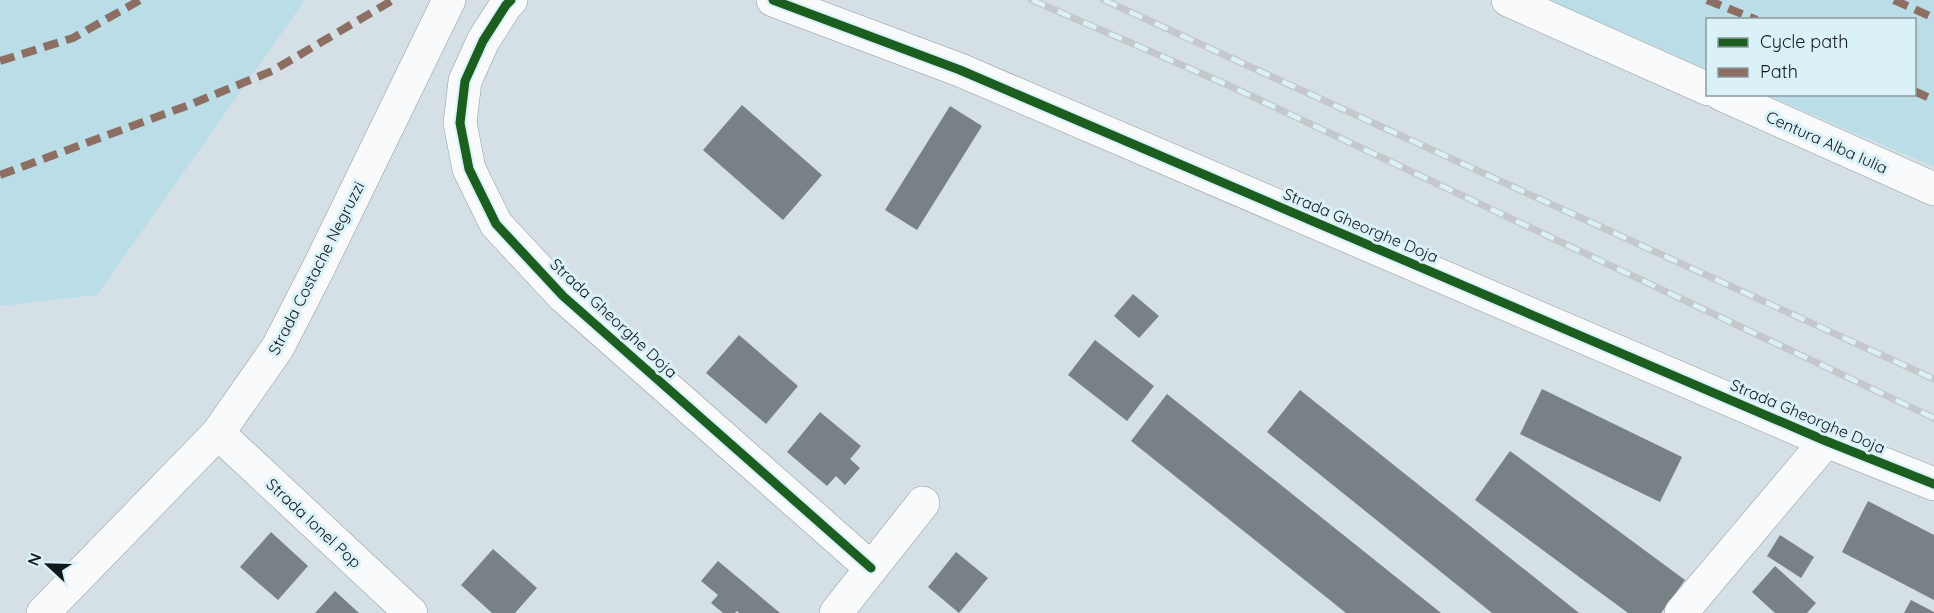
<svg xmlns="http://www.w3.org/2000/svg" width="1934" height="613" font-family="Quicksand,sans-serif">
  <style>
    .grass { fill: #badde8 }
    .building { fill: #788185 }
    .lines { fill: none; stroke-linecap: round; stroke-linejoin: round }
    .minor-casing { stroke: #919b9e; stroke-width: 34 }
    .major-casing { stroke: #919b9e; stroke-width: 34 }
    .minor { stroke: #f9fafb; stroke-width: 33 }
    .major { stroke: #f9fafb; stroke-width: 33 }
    .rail-casing { stroke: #c5c8ca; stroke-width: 7 }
    .rail { stroke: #dbf1f8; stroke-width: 4.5; stroke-dasharray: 14; stroke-linecap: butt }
    .quiet { stroke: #8d6e63; stroke-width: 8; stroke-dasharray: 15 8; stroke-linecap: butt }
    .cycleway-casing { stroke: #dbf1f8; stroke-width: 13 }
    .cycleway { stroke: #1b5e20; stroke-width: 9 }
    .labels { text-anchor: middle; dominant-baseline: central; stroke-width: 6; stroke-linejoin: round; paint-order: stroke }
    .street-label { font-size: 16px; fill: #11181b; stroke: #dbf1f8 }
  </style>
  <rect width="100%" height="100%" fill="#d4e0e5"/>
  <!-- grass -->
  <g class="grass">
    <path d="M0 0H305L97 295 0 306Z"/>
    <path d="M1550 0H1934V167L1767 95 1914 94V20H1708L1707 69Z"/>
  </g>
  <!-- building -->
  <g class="building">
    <path d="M742 105 822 175 783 220 703 150Z"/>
    <path d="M950 106 982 126 917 230 885 210Z"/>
    <path d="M1133 294 1159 316 1139 338 1114 316Z"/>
    <path d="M739 335 798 386 766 424 706 373Z"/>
    <path d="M1095 340 1154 386 1127 421 1068 375Z"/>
    <path d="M1542 389 1682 457 1660 502 1520 434Z"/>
    <path d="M1300 390 1579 613H1492L1267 432Z"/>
    <path d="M1167 394 1441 613H1346L1131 441Z"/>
    <path d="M820 412 861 446 850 459 860 468 845 485 836 476 827 486 787 452Z"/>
    <path d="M1510 451 1685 580 1661 613H1628L1475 500Z"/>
    <path d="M1868 501 1934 535V600L1842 552Z"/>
    <path d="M271 532 308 566 278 600 240 567Z"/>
    <path d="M1780 535 1814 557 1801 578 1767 556Z"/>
    <path d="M493 549 537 588 515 613H492L461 585Z"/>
    <path d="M956 552 988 578 959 613 928 587Z"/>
    <path d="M718 561 780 613H739L737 611 735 613H723L711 603 718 595 701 581Z"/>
    <path d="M1775 566 1816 603 1807 613H1775L1752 592Z"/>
    <path d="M335 591 359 613H315Z"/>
    <path d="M1911 600 1934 612V613H1904Z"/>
  </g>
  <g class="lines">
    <!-- minor casing -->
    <g class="minor-casing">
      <g id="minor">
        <path d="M511 0 506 5 483 41 465 81 460 123 469 169 496 224 563 296 871 568"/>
        <path d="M773 0 960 70 1826 441 1934 484"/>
        <path d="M218 433 411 613"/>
        <path d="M43 613 218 433 278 347 318 269 449 0"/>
        <path d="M836 613 923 503"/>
        <path d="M1681 613 1826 441"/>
      </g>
    </g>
    <!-- major casing -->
    <g class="major-casing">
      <g id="major">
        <path d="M1508 0 1708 89"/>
        <path d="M1721 94 1934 189"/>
      </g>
    </g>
    <!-- minor -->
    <use href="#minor" class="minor"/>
    <!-- major -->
    <use href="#major" class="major"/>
    <!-- rail casing -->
    <g class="rail-casing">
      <g id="rail">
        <path d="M1032 0 1230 86 1934 418"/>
        <path d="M1104 0 1934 379"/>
      </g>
    </g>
    <!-- rail -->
    <use href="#rail" class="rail"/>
    <!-- quiet -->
    <g class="quiet">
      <path d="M1707 0 1757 20"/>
      <path d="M1894 0 1934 18"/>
      <path d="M0 61 73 38 140 0"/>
      <path d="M1914 91 1934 100"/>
      <path d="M0 175 189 105 272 71 393 0"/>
    </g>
    <!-- cycleway casing -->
    <g class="cycleway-casing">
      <g id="cycleway">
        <path d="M511 0 506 5 483 41 465 81 460 123 469 169 496 224 563 296 871 568"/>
        <path d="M773 0 960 70 1826 441 1934 484"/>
      </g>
    </g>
    <!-- cycleway -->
    <use href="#cycleway" class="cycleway"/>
  </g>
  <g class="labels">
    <!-- street labels -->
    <g class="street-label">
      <text transform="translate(1827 142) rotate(24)">Centura Alba Iulia</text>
      <text transform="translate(1361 225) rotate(23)">Strada Gheorghe Doja</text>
      <text transform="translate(316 268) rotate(-63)">Strada Costache Negruzzi</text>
      <text transform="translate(614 318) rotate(43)">Strada Gheorghe Doja</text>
      <text transform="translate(1808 416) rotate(23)">Strada Gheorghe Doja</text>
      <text transform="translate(314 523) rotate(43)">Strada Ionel Pop</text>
    </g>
  </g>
  <!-- legend -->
  <rect x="1706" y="18" width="210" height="78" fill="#dbf1f8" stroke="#8a9aa0" stroke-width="1.5"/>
  <rect x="1718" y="38" width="30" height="9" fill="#1b5e20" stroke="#8a9aa0" stroke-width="1.5"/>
  <text x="1760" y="48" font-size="18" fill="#11181b">Cycle path</text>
  <rect x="1718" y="68" width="30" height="9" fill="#8d6e63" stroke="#8a9aa0" stroke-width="1.5"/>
  <text x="1760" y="78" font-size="18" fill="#11181b">Path</text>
  <!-- north arrow -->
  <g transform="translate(48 565) rotate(292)" stroke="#dbf1f8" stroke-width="4.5" paint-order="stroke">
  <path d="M0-4.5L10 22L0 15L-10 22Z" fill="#11181b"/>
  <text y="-9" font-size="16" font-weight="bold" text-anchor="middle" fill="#11181b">N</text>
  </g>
</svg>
